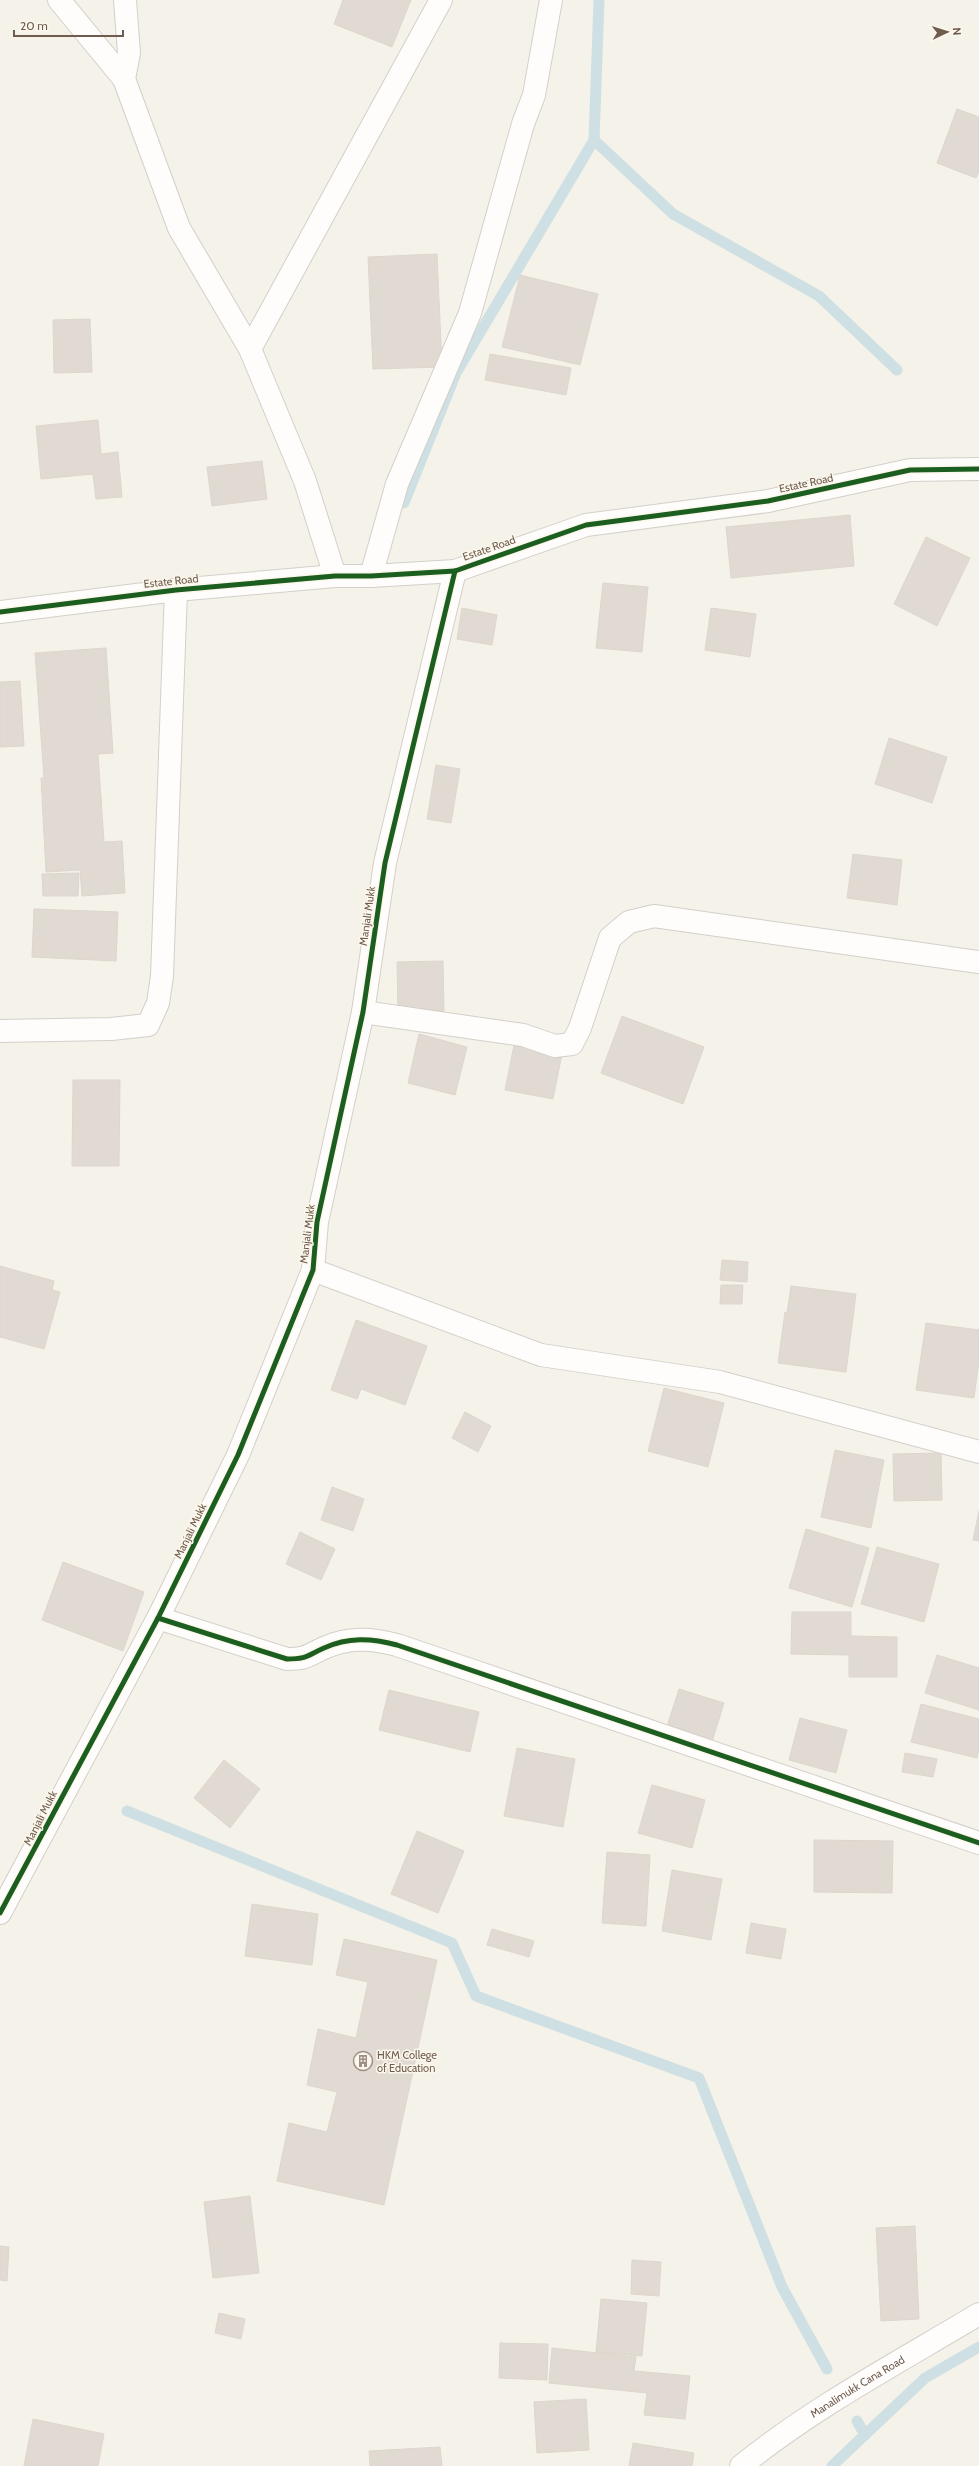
<svg xmlns="http://www.w3.org/2000/svg" width="979" height="2466" font-family="Cabin,sans-serif">
  <style>
    .lines { fill: none; stroke-linecap: round; stroke-linejoin: round }
    .stream { stroke: #cee0e3; stroke-width: 11 }
    .building { fill: #e1dad3; stroke: #ddd6cd }
    .minor-casing { stroke: #d4cfc9; stroke-width: 24 }
    .minor { stroke: #fefdfc; stroke-width: 22 }
    .cycleway-casing { stroke: #fcf7ec; stroke-width: 8 }
    .cycleway { stroke: #1b5e20; stroke-width: 5 }
    .labels { text-anchor: middle; dominant-baseline: central; stroke-width: 3; stroke-linejoin: round; paint-order: stroke }
    .street-label { font-size: 11px; fill: #6f5c4e; stroke: #fcf7ec }
    .poi-label { font-size: 11px; fill: #6f5c4e; stroke: #fcf7ec; text-anchor: start }
  </style>
  <rect width="100%" height="100%" fill="#f5f2ea"/>
  <g class="lines">
    <!-- stream -->
    <g class="stream">
      <path d="M594 140 673 214 819 296 897 370"/>
      <path d="M404 503 456 373 594 140 599 0"/>
      <path d="M127 1811 452 1943 476 1996 699 2078 782 2287 827 2369"/>
      <path d="M857 2421 865 2435"/>
      <path d="M832 2466 925 2378 979 2347"/>
    </g>
  </g>
  <!-- building -->
  <g class="building">
    <path d="M343 0H411L392 47 334 24Z"/>
    <path d="M957 109 979 117V171L976 178 937 163Z"/>
    <path d="M437 254 442 367 373 369 368 257Z"/>
    <path d="M520 275 598 294 580 365 502 347Z"/>
    <path d="M90 319 92 372 54 373 53 320Z"/>
    <path d="M490 354 571 368 566 395 485 380Z"/>
    <path d="M98 420 101 454 118 452 122 497 96 499 93 474 41 479 36 426Z"/>
    <path d="M262 461 267 499 212 506 207 467Z"/>
    <path d="M850 515 854 566 731 578 726 527Z"/>
    <path d="M926 537 970 558 937 626 894 604Z"/>
    <path d="M603 583 648 587 642 652 596 648Z"/>
    <path d="M462 608 497 615 492 645 457 639Z"/>
    <path d="M711 608 756 614 750 657 705 650Z"/>
    <path d="M106 648 113 753 98 754 104 842 122 841 125 893 82 896 80 870 46 872 41 778H44L35 653Z"/>
    <path d="M20 681 24 746 0 747V682Z"/>
    <path d="M889 738 947 757 932 803 875 784Z"/>
    <path d="M436 765 460 769 451 823 427 819Z"/>
    <path d="M853 854 902 860 897 905 847 898Z"/>
    <path d="M79 873 78 896H43L42 874Z"/>
    <path d="M34 909 118 912 116 961 32 957Z"/>
    <path d="M443 961 444 1011 398 1012 397 962Z"/>
    <path d="M622 1016 704 1047 683 1104 601 1073Z"/>
    <path d="M419 1034 467 1047 455 1095 408 1083Z"/>
    <path d="M514 1045 562 1054 553 1099 505 1090Z"/>
    <path d="M73 1080H120L119 1166H72Z"/>
    <path d="M722 1260 748 1262 747 1282 720 1280Z"/>
    <path d="M0 1266 54 1281 52 1290 60 1292 44 1349 0 1337Z"/>
    <path d="M721 1285H743L742 1304H720Z"/>
    <path d="M791 1286 856 1294 846 1372 778 1363 785 1312 787 1313Z"/>
    <path d="M356 1320 427 1346 405 1405 361 1389 357 1399 331 1390Z"/>
    <path d="M926 1323 979 1330V1360L974 1398 916 1390Z"/>
    <path d="M664 1388 724 1403 708 1467 648 1451Z"/>
    <path d="M465 1412 491 1426 478 1452 452 1438Z"/>
    <path d="M835 1450 884 1460 871 1528 821 1517Z"/>
    <path d="M941 1453 942 1500 894 1501 893 1454Z"/>
    <path d="M332 1487 364 1499 353 1531 321 1520Z"/>
    <path d="M979 1511V1541L973 1540Z"/>
    <path d="M806 1529 869 1548 852 1607 789 1588Z"/>
    <path d="M300 1532 335 1549 321 1580 286 1564Z"/>
    <path d="M877 1547 939 1564 924 1622 861 1604Z"/>
    <path d="M63 1562 144 1592 123 1651 42 1620Z"/>
    <path d="M792 1612H851V1636L897 1637V1677H849V1655L791 1654Z"/>
    <path d="M937 1655 979 1668V1710L925 1693Z"/>
    <path d="M679 1689 724 1703 710 1748 665 1733Z"/>
    <path d="M389 1690 479 1712 470 1752 379 1730Z"/>
    <path d="M921 1704 979 1719V1749L977 1758 911 1742Z"/>
    <path d="M800 1718 847 1730 836 1773 789 1760Z"/>
    <path d="M517 1748 575 1759 563 1827 504 1816Z"/>
    <path d="M905 1753 937 1759 933 1777 902 1772Z"/>
    <path d="M224 1760 260 1789 230 1828 194 1798Z"/>
    <path d="M652 1785 705 1800 692 1848 638 1833Z"/>
    <path d="M417 1831 464 1851 438 1913 391 1894Z"/>
    <path d="M814 1840 893 1841 892 1893 814 1892Z"/>
    <path d="M607 1852 650 1855 646 1926 602 1923Z"/>
    <path d="M672 1870 722 1879 711 1940 662 1931Z"/>
    <path d="M252 1904 318 1914 312 1965 245 1956Z"/>
    <path d="M751 1923 786 1929 781 1959 746 1953Z"/>
    <path d="M492 1929 534 1941 529 1957 487 1945Z"/>
    <path d="M344 1939 437 1960 384 2205 277 2181 289 2123 327 2132 337 2092 307 2085 318 2029 356 2038 368 1982 336 1975Z"/>
    <path d="M250 2196 259 2273 213 2278 204 2202Z"/>
    <path d="M915 2226 919 2319 881 2321 876 2228Z"/>
    <path d="M0 2246 9 2247 7 2281 0 2280Z"/>
    <path d="M632 2260 661 2262 659 2296 631 2294Z"/>
    <path d="M601 2299 647 2303 642 2356 596 2352Z"/>
    <path d="M219 2313 245 2319 241 2339 215 2333Z"/>
    <path d="M500 2343 548 2344 547 2380 499 2378Z"/>
    <path d="M552 2348 636 2357 634 2371 690 2376 685 2419 644 2415 647 2393 549 2383Z"/>
    <path d="M586 2399 589 2450 537 2453 534 2402Z"/>
    <path d="M33 2419 104 2434 98 2466H24Z"/>
    <path d="M633 2443 694 2453 692 2466H629Z"/>
    <path d="M440 2447 442 2466H370L369 2451Z"/>
  </g>
  <g class="lines">
    <!-- minor casing -->
    <g class="minor-casing">
      <g id="minor">
        <path d="M59 0 124 79 179 228 250 349 305 481 335 576"/>
        <path d="M124 79 129 53 125 0"/>
        <path d="M250 349 441 0"/>
        <path d="M371 576 397 484 470 313 523 124 534 95 551 0"/>
        <path d="M0 612 176 590 335 576H371L455 571 586 525 768 501 910 470 979 469"/>
        <path d="M363 1012 523 1035 555 1046 572 1044 580 1028 610 938 629 922 654 916 979 962"/>
        <path d="M0 1031 111 1029 148 1025 158 1003 162 976 176 590"/>
        <path d="M313 1270 541 1355 720 1382 979 1452"/>
        <path d="M158 1618 287 1659C307 1659 306 1656 324 1648 348 1637 371 1638 397 1645L979 1843"/>
        <path d="M0 1913 158 1618 238 1455 313 1270 317 1222 363 1012 385 863 455 571"/>
        <path id="s1" d="M741 2466C814 2407 899 2362 979 2314"/>
      </g>
    </g>
    <!-- minor -->
    <use href="#minor" class="minor"/>
    <!-- cycleway casing -->
    <g class="cycleway-casing">
      <g id="cycleway">
        <path d="M0 612 176 590 335 576H371L455 571 586 525 768 501 910 470 979 469"/>
        <path d="M158 1618 287 1659C307 1659 306 1656 324 1648 348 1637 371 1638 397 1645L979 1843"/>
        <path d="M0 1913 158 1618 238 1455 313 1270 317 1222 363 1012 385 863 455 571"/>
      </g>
    </g>
    <!-- cycleway -->
    <use href="#cycleway" class="cycleway"/>
  </g>
  <!-- icons -->
  <defs>
    <g id="building-ring" transform="scale(1)"><circle r="9.5" fill="#fcf7ec" stroke="#9e9085" stroke-width="1.5"/><path d="M-4-6H4V6H1V3H-1V6H-4ZM-2.5-4.3h1.7v1.8h-1.7ZM.8-4.3h1.7v1.8H.8ZM-2.5-1h1.7V.8h-1.7ZM.8-1h1.7V.8H.8Z" fill="#9e9085"/></g>
  </defs>
  <g fill-rule="evenodd">
    <use href="#building-ring" x="363" y="2061"/>
  </g>
  <g class="labels">
    <!-- street labels -->
    <g class="street-label">
      <text transform="translate(806 483) rotate(-12)">Estate Road</text>
      <text transform="translate(489 548) rotate(-19)">Estate Road</text>
      <text transform="translate(171 581) rotate(-6)">Estate Road</text>
      <text transform="translate(367 916) rotate(-82)">Manjali Mukk</text>
      <text transform="translate(307 1234) rotate(-83)">Manjali Mukk</text>
      <text transform="translate(190 1531) rotate(-64)">Manjali Mukk</text>
      <text transform="translate(40 1818) rotate(-63)">Manjali Mukk</text>
      <text stroke="none"><textPath href="#s1" startOffset="141">Manalimukk Cana Road</textPath></text>
    </g>
    <!-- poi labels -->
    <g class="poi-label">
      <text x="377" y="2055">HKM College<tspan x="377" dy="13">of Education</tspan></text>
    </g>
  </g>
  <!-- north arrow -->
  <g transform="translate(947 32) rotate(86)" stroke="#fcf7ec" stroke-width="3" paint-order="stroke">
  <path d="M0-3L7 15L0 10L-7 15Z" fill="#6f5c4e"/>
  <text y="-6" font-size="11" font-weight="bold" text-anchor="middle" fill="#6f5c4e">N</text>
  </g>
  <!-- scale -->
  <path d="M14 30v6h109v-6" fill="none" stroke="#6f5c4e" stroke-width="2"/>
  <text x="20" y="30" font-size="12" fill="#6f5c4e" stroke="#fcf7ec" stroke-width="3" paint-order="stroke">20 m</text>
</svg>
